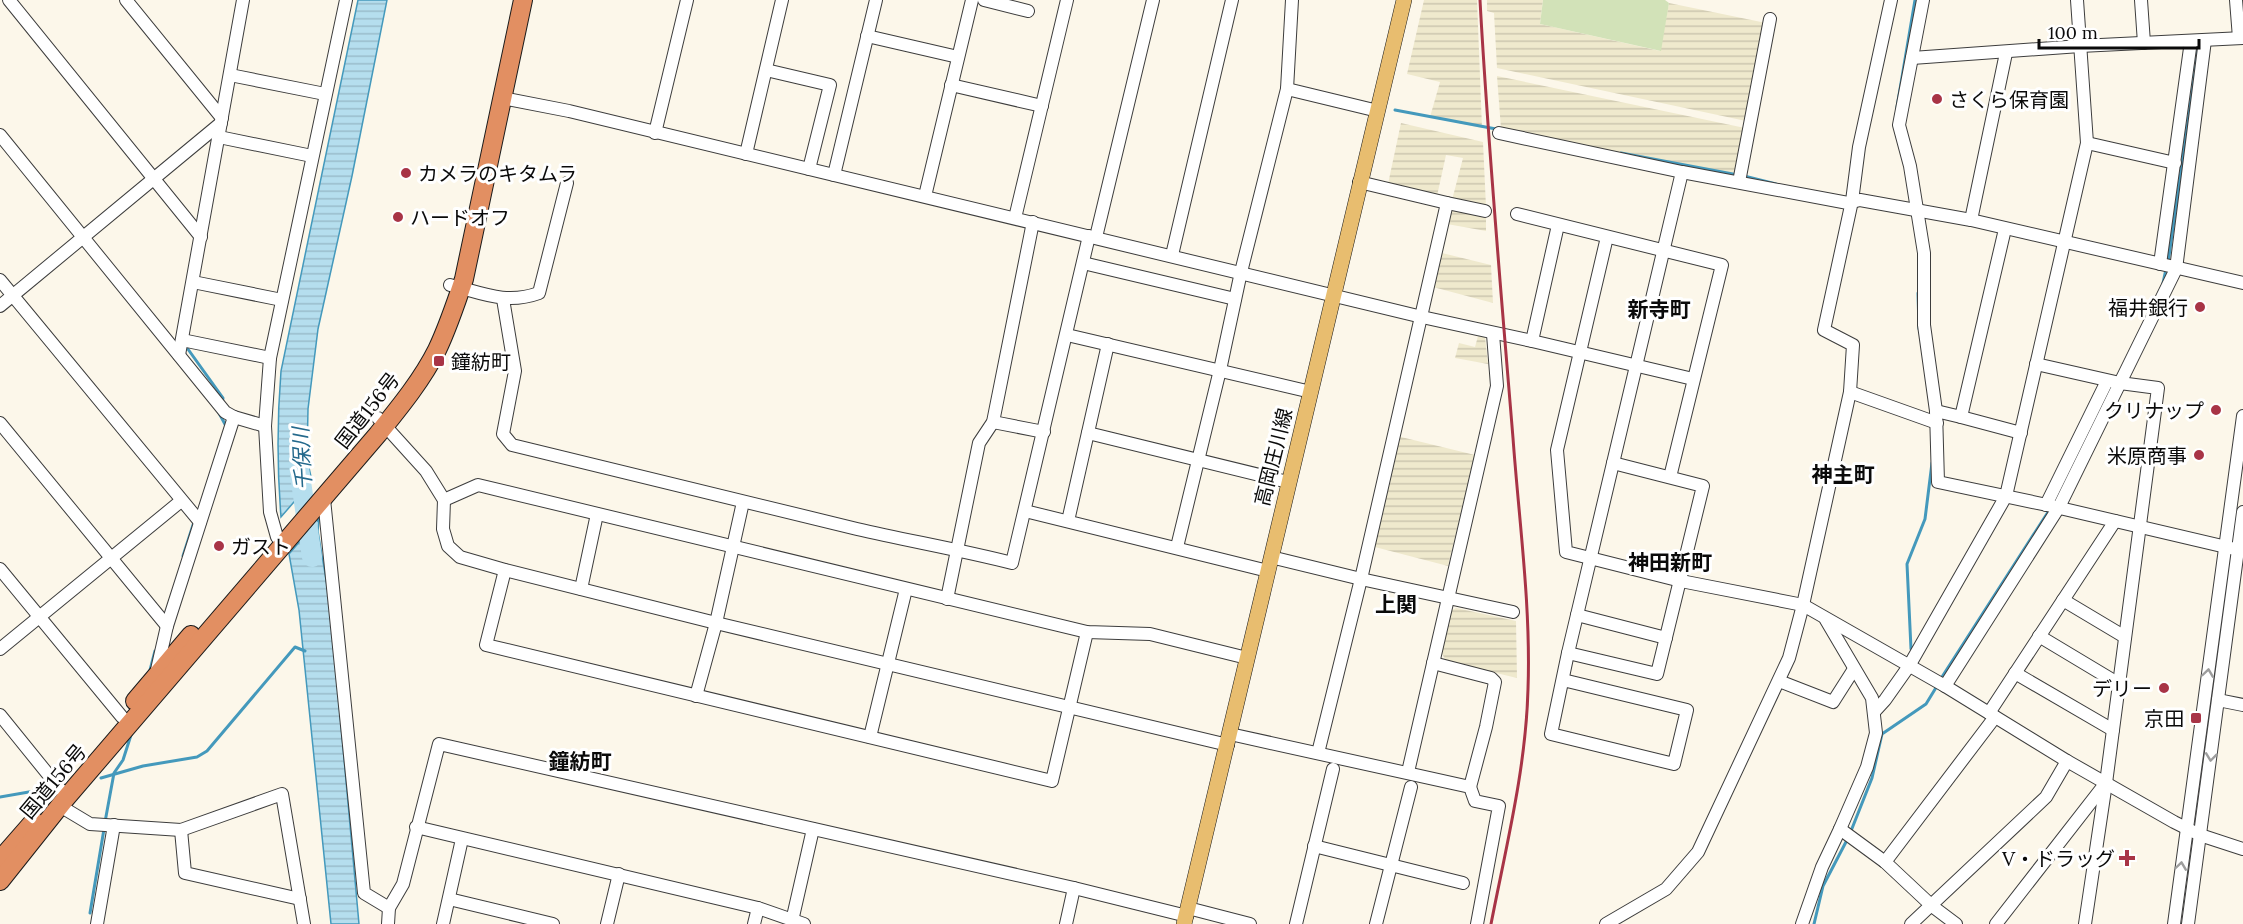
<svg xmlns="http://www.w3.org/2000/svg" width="2243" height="924" font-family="Lora,'Noto Sans JP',serif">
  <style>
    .farmland { fill: url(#farmland-rules) }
    .garden { fill: #d2e2b8 }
    .water { fill: url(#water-rules); stroke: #4499bc; stroke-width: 1.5 }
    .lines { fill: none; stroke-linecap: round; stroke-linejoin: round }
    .stream { stroke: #4499bc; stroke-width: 3 }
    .river { stroke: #b5deee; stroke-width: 20 }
    .minor-casing { stroke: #3d3d3d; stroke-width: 14 }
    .major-casing { stroke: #1b1b1b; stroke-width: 16 }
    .highway-casing { stroke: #1b1b1b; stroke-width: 20 }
    .minor { stroke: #fff; stroke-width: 12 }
    .major { stroke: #e8bd6f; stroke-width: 15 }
    .highway { stroke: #e28f62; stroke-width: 18 }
    .rail { stroke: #a83446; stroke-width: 3 }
    .oneway { stroke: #9d9d9d }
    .poi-dot { fill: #a83446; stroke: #fff; stroke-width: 2 }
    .labels { text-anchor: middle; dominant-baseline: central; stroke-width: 6; stroke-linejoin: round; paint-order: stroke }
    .poi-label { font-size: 20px; fill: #0a0a0a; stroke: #fff; text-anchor: end }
    .street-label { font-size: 20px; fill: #0a0a0a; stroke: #fff }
    .neighbourhood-label { font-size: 21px; font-weight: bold; fill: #0a0a0a; stroke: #fff }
    .water-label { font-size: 21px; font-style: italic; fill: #24698c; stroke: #fff }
  </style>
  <defs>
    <pattern id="farmland-rules" width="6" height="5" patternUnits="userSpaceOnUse" patternTransform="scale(1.5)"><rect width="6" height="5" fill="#efe9cd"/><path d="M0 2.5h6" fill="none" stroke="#ccc6af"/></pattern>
    <pattern id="water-rules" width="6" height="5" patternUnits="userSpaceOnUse" patternTransform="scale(1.5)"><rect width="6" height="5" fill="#b5deee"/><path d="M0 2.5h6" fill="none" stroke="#9abdcb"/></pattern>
  </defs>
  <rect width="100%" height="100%" fill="#fcf7ea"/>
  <!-- farmland -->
  <g class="farmland">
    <path d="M1424 0H1477L1482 128 1430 117 1440 82 1407 74Z"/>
    <path d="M1487 0H1543L1540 24 1660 51 1669 3 1766 23 1746 121 1497 68 1494 13 1487 11Z"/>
    <path d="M1497 76 1745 128 1736 175 1661 162 1501 129Z"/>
    <path d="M1401 123 1483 142 1486 207 1452 200 1463 158 1446 155 1437 196 1388 184Z"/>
    <path d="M1450 208 1486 216V231L1447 224Z"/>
    <path d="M1442 253 1491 265 1493 303 1433 287Z"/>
    <path d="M1478 336 1485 337 1488 364 1455 358 1459 343 1475 347Z"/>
    <path d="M1397 436 1475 455 1448 566 1371 546Z"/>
    <path d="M1456 608 1516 621 1517 678 1446 661 1441 652 1449 612Z"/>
  </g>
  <!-- garden -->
  <path class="garden" d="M1543 0H1665L1669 3 1661 51 1540 24Z"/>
  <!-- water -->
  <g class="water">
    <path d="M358 0H387L352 176 318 329 308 409 307 459 312 481 281 517C277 468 277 420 281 371Z"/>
    <path d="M319 519 318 531 330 604 359 924H331L299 610 289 554Z"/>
  </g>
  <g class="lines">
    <!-- stream -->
    <g class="stream">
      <path d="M1897 107 1915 0"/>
      <path d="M1395 110 1496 129"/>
      <path d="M1621 153 1738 175"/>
      <path d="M1744 176 1776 184"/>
      <path d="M2168 263 2198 51"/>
      <path d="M2163 283 2166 269"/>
      <path d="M1918 293 1919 329"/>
      <path d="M185 345 223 398 222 404"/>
      <path d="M219 413 227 428"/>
      <path d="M2054 504 2077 456"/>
      <path d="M183 556 194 522"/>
      <path d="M1911 649 1907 564 1925 519 1932 463"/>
      <path d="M149 674 155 651"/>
      <path d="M1940 680 2050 509"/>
      <path d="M101 778 143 766 197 757 207 751 295 647 305 651"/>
      <path d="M0 797 46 789"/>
      <path d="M105 822 114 773 123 760 131 735"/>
      <path d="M1851 831 1872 778 1882 734 1926 704 1937 686"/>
      <path d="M90 913 104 829"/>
      <path d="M1814 924 1823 886 1847 840"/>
    </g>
    <!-- river -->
    <path class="river" d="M299 468 312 557"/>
    <!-- minor casing -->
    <g class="minor-casing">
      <g id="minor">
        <path d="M9 0 201 237"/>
        <path d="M126 0 222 118"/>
        <path d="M984 0 1028 11"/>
        <path d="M1923 0 1899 125 1910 166 1924 253V325L1936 411 1938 482 2047 505 2243 551"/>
        <path d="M2141 0 2144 43"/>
        <path d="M2236 0 2239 38"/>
        <path d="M867 36 958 57"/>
        <path d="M1912 58 2080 46 2243 38"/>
        <path d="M766 70 830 85 809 169"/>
        <path d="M230 75 325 94"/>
        <path d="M951 85 1042 106"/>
        <path d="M1287 89 1378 111"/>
        <path d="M502 98 569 111 1422 317 1532 341"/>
        <path d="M655 133 687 0"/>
        <path d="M1499 133 1682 172 1848 203 1860 200 1971 220 2243 283"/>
        <path d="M0 135 225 412 234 417 265 426"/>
        <path d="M219 137 312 156"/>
        <path d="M2087 143 2175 163"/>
        <path d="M746 154 782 0"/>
        <path d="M834 175 876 0"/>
        <path d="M1739 182 1770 19"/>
        <path d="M925 196 972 0"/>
        <path d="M1447 203 1485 211"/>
        <path d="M1517 214 1722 265 1670 477"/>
        <path d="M1015 218 1067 0"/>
        <path d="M1971 220 2006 53"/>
        <path d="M1558 225 1532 341 1693 379"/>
        <path d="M1096 237 1153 0"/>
        <path d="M1607 237 1557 450 1566 552 1681 581 1803 605 1945 686 2067 761 2174 822 2200 835 2243 849"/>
        <path d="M1172 255 1232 0"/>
        <path d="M1083 263 1235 299"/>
        <path d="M2160 264 2191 41"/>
        <path d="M0 280 200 522"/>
        <path d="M193 282 282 300"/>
        <path d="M450 285C482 293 506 305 539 293L567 183"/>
        <path d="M503 299 515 371 503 434 512 445C627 474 742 502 857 529 909 541 961 550 1012 563L1089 236"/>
        <path d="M0 306 221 123"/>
        <path d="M1067 335 1311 392"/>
        <path d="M182 340 270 358"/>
        <path d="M179 355 243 0"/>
        <path d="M2036 364 2120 383 2158 388 2106 783 2085 924"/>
        <path d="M1850 392 1937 423"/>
        <path d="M1936 411 1961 417 2005 229"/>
        <path d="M1961 417 2021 433"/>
        <path d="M378 418 426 471 444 500 443 529 448 546 460 557 505 570 716 623 1228 745"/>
        <path d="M993 422 1044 432"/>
        <path d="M0 423 167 626"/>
        <path d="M1088 433 1288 482"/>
        <path d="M324 499 364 893 389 908"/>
        <path d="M444 500 478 485 1087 632 1150 634 1247 658"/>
        <path d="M2046 505 2107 381"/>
        <path d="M1025 511 1268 571"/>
        <path d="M1068 521 1108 344"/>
        <path d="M277 537 270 512 265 426 270 358 346 0"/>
        <path d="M1177 547 1220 370 1241 272 1287 89 1292 0"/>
        <path d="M1271 557 1361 579 1513 612"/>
        <path d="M0 569 122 717"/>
        <path d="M505 570 486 645 1052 781 1087 632"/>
        <path d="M581 589 597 514"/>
        <path d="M947 599 979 443 993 422 1033 222"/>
        <path d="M2063 600 2125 637"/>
        <path d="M1577 615 1666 638"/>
        <path d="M2039 636 2119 684"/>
        <path d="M0 649 181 501"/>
        <path d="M1568 653 1657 674 1703 486 1613 463"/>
        <path d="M1433 663 1491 678 1495 682 1486 727 1470 787"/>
        <path d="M2015 673 2113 730"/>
        <path d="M156 674 167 626 234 417"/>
        <path d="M1563 680 1687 710 1674 764 1551 734 1568 653 1682 172"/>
        <path d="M1779 681 1833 702 1854 669"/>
        <path d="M1945 686 2059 507 2176 269 2205 40"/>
        <path d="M696 696 716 623 743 502"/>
        <path d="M2218 700 2243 705"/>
        <path d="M1874 712 1885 700 1909 666 2006 496 2087 143 2077 0"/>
        <path d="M1989 713 2115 521"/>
        <path d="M0 715 60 789"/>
        <path d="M1230 734 1470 787 1475 801 1499 806 1477 924"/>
        <path d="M870 737 906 589"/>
        <path d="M1318 753 1361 579 1447 203 1359 182"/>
        <path d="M1408 772 1497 386 1493 334"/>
        <path d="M60 806 90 824 181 830 282 794 304 924"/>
        <path d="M416 827 758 908 804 924"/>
        <path d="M1840 829 1885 862 1932 906 1956 924"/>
        <path d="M181 830 185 873 300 899"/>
        <path d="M1314 846 1463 883"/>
        <path d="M1885 862 1995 717"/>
        <path d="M449 899 553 924"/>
        <path d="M1188 908 1250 924"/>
        <path d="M792 921 813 829"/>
        <path d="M97 924 114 825"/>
        <path d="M388 924 389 908 403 884 439 744 1074 888 1187 916"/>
        <path d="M443 924 462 839"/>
        <path d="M607 924 619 874"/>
        <path d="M754 924 758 908"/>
        <path d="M1066 924 1074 888"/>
        <path d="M1296 924 1333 769"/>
        <path d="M1376 924 1411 787"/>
        <path d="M1606 924 1666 889 1698 852 1789 658 1803 605 1850 392 1853 345 1824 330 1852 201 1859 147 1891 0"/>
        <path d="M1802 924 1822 867 1840 829 1867 767 1876 733 1872 698 1826 620"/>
        <path d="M1911 924 2046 797 2067 761"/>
        <path d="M1996 924 2105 784"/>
        <path d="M2174 924 2243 416"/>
        <path d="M2188 924 2243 512"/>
      </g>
    </g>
    <!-- major casing -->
    <g class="major-casing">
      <path id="major" d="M1184 924 1404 0"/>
    </g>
    <!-- highway casing -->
    <g class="highway-casing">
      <g id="highway">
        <path d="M135 701 191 635"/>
        <path d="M0 860 34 821"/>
        <path d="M0 881 66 798 378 434C399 408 422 380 437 350 448 327 456 303 464 279L523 0"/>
      </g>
    </g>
    <!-- minor -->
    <use href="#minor" class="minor"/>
    <!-- major -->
    <use href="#major" class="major"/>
    <!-- highway -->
    <use href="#highway" class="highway"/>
    <!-- rail -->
    <path class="rail" d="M1480 0C1488 146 1501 292 1513 438 1519 521 1531 606 1528 689 1526 768 1506 847 1491 924"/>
  </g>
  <!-- one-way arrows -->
  <defs><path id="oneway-chevron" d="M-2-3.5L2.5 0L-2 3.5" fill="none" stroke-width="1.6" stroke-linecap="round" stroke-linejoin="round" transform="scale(1.5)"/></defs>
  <g class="oneway">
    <use href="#oneway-chevron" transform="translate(2208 673) rotate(-82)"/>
    <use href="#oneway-chevron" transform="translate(2211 757) rotate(97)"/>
    <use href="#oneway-chevron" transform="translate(2181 866) rotate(-82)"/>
  </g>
  <!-- markers -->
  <g class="poi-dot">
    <circle cx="1937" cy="99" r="6"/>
    <circle cx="406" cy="173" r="6"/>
    <circle cx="398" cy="217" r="6"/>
    <circle cx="2200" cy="307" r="6"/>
    <rect x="433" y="355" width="12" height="12" rx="3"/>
    <circle cx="2216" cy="410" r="6"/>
    <circle cx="2199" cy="455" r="6"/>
    <circle cx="219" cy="546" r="6"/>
    <circle cx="2164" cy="688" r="6"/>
    <rect x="2190" y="712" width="12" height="12" rx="3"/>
    <path d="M2124 849h6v6h6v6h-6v6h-6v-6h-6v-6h6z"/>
  </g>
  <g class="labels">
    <!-- poi labels -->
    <g class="poi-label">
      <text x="1949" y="99" text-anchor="start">さくら保育園</text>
      <text x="418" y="173" text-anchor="start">カメラのキタムラ</text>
      <text x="410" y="217" text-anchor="start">ハードオフ</text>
      <text x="2188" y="307">福井銀行</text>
      <text x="451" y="361" text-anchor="start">鐘紡町</text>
      <text x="2204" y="410">クリナップ</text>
      <text x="2187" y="455">米原商事</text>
      <text x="231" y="546" text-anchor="start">ガスト</text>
      <text x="2152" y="688">デリー</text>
      <text x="2184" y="718">京田</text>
      <text x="2115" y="858">V・ドラッグ</text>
    </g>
    <!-- street labels -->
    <g class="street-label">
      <text transform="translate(367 410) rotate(-52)">国道156号</text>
      <text transform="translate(1273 457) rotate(-76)">高岡庄川線</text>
      <text transform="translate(53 781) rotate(-50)">国道156号</text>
    </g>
    <!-- neighbourhood labels -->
    <g class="neighbourhood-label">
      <text x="1659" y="309">新寺町</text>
      <text x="1843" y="474">神主町</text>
      <text x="1670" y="562">神田新町</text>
      <text x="1396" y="604">上関</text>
      <text x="580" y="761">鐘紡町</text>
    </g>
    <!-- water labels -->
    <g class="water-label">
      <text transform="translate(302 459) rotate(-93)">千保川</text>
    </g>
  </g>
  <!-- scale -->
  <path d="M2039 39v9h160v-9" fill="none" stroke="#0a0a0a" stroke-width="3"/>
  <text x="2048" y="39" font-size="18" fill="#0a0a0a" stroke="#ffffff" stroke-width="4.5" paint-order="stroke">100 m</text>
</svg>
